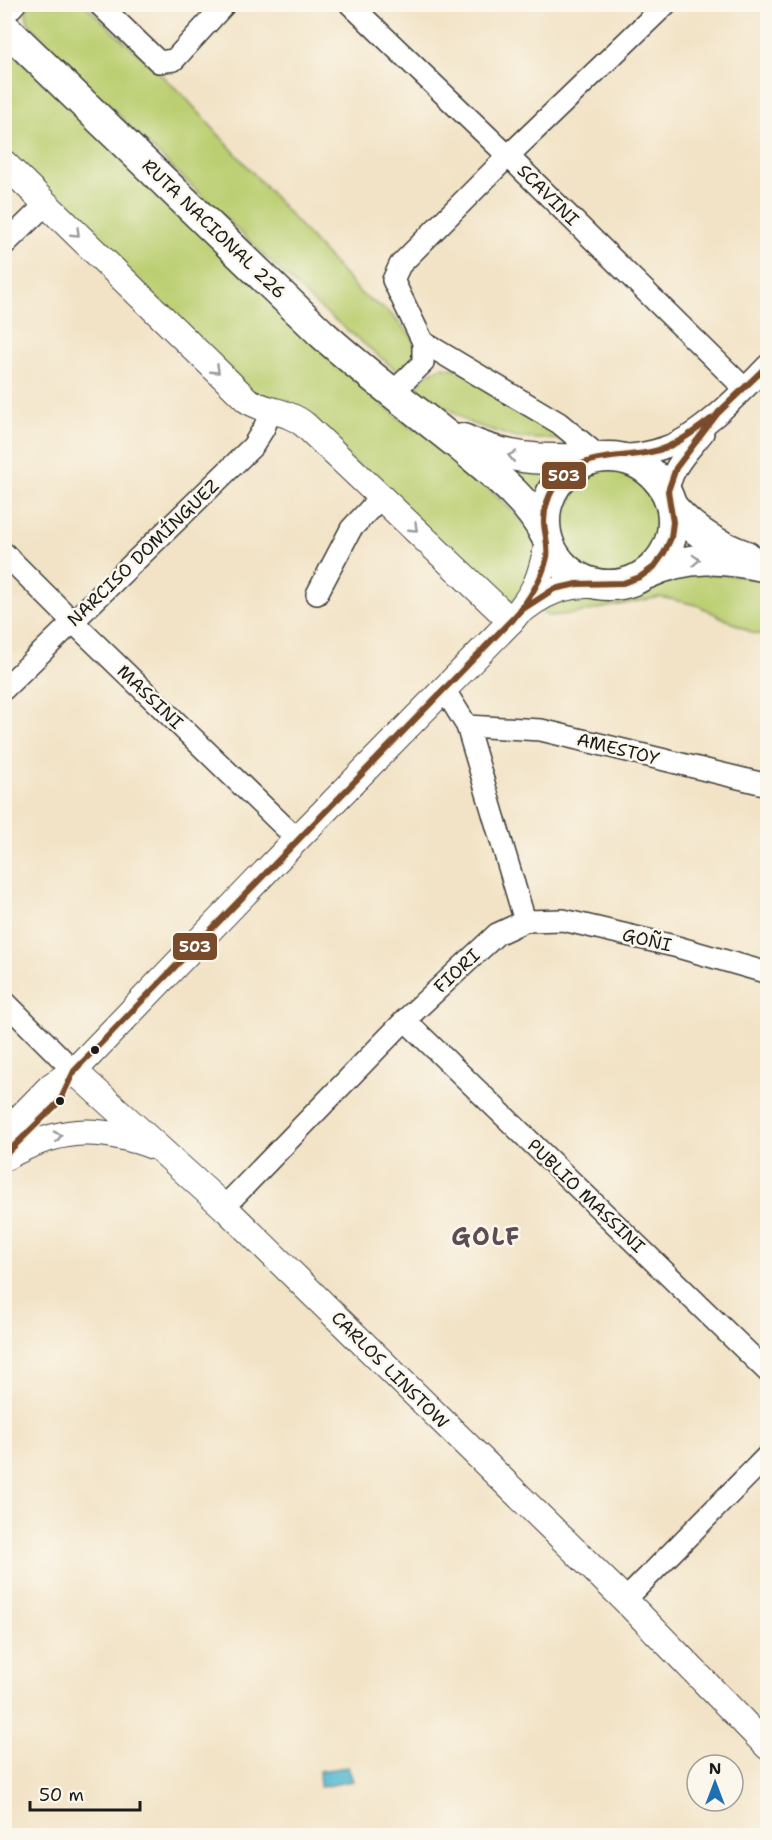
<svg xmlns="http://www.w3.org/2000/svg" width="772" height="1840" font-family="'Shantell Sans',sans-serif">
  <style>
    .green { fill: #bbcf72; stroke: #6c7647; stroke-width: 1.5 }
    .water { fill: #52b8d0; stroke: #376a76; stroke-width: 1.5 }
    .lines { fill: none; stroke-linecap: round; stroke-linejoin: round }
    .minor-casing { stroke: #3c3a36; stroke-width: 24 }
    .major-casing { stroke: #3c3a36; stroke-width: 28 }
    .highway-casing { stroke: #3c3a36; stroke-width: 33 }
    .minor { stroke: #fff; stroke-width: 21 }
    .major { stroke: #fff; stroke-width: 26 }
    .highway { stroke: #fff; stroke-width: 30 }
    .bus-1-casing { stroke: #fbf7ec; stroke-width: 10 }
    .bus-1 { stroke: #7a4b2a; stroke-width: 6 }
    .oneway { stroke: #999 }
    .bus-dot { fill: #1c1c1c; stroke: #fbf7ec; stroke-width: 2 }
    .labels { text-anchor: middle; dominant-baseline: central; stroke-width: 5; stroke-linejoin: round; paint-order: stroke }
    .street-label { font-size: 18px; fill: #1c1c1c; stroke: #fbf7ec }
    .district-label { font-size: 24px; font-weight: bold; letter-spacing: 1.5px; fill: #5e4c55; stroke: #fbf7ec }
    .line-badge { stroke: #fbf7ec; stroke-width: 2 }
    .badge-label { font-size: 16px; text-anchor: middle; font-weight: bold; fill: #fff }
  </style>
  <rect width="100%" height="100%" fill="#fbf7ec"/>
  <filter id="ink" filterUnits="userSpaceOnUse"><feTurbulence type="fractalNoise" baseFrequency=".0167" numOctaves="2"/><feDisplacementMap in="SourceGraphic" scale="12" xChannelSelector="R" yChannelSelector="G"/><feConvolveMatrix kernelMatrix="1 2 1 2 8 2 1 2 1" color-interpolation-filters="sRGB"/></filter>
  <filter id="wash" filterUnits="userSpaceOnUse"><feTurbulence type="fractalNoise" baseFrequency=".008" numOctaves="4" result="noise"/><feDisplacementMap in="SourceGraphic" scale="24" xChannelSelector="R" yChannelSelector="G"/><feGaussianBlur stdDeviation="1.35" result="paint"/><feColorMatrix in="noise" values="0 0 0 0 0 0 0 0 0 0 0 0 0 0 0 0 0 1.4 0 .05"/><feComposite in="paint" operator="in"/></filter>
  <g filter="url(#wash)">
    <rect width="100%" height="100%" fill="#f2e3c6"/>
    <!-- green -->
    <g class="green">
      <path d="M28 5H85L185 97 362 295 389 312 413 338 416 362 407 370H396L313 302 125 122 28 23 26 12Z"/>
      <path d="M4 44 383 405 409 426 438 440 529 527 538 555 534 576 511 603 492 595 290 401 253 393 5 149Z"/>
      <path d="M442 367 459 369 569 440 517 438 470 423 416 387 426 374Z"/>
      <path d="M471 447 552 473 544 486 537 505Z"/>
      <circle cx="608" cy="521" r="55"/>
      <path d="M708 574 741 575 767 582V636L753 633 697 605 660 597 572 614 548 616 538 610 548 601 620 592 680 575Z"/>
    </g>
    <!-- water -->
    <path class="water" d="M348 1767 353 1781 320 1787 319 1771Z"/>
  </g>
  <g filter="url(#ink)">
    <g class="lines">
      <!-- minor casing -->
      <g class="minor-casing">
        <g id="minor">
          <path d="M99 4 159 62 174 60 225 4"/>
          <path d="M350 4 508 156 744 388"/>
          <path d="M4 16 15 4"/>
          <path d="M4 245 46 204"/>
          <path d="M423 342 559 423 601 458"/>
          <path d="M392 393 423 363V342L393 280 400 265 508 156 666 4"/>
          <path d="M610 457C629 455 648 454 666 447 702 435 741 392 768 365"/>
          <path d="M668 496C668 470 689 451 703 433"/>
          <path d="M4 553 72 621 297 839"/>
          <path d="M317 594 351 529 381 497"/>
          <path d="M4 689 253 446 264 428 271 410"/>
          <path d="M444 689 467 726 525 921"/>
          <path d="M467 726 541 730 768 785"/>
          <path d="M4 1001 74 1071"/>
          <path d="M405 1020 768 1372"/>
          <path d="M224 1207 405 1020 497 934 525 921 563 920 674 946 768 973"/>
          <path d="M625 1600 768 1455"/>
        </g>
      </g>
      <!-- major casing -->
      <g class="major-casing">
        <g id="major">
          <path d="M4 163 247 400C265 412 287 410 305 425L511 621"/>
          <path d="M525 608C553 587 571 584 605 585"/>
          <path d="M74 1071 224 1207 625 1600 768 1747"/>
          <path d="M4 1134 51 1086 74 1071 297 839 511 621C536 591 540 580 548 542"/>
          <path d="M4 1158C57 1128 96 1125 153 1146"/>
        </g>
      </g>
      <!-- highway casing -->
      <g class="highway-casing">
        <g id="highway">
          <path d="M4 27 321 333C366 374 414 409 461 447 492 473 528 499 546 536"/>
          <path d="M463 439C507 460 541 460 588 459"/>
          <circle cx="609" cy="521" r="64"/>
          <path d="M671 505C690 529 718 546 746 556"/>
          <path d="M646 574C689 554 722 558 768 567"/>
        </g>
      </g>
      <!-- minor -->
      <use href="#minor" class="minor"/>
      <!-- major -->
      <use href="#major" class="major"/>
      <!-- highway -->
      <use href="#highway" class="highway"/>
      <!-- bus-1 casing -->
      <g class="bus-1-casing">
        <g id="bus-1">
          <path d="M512 621C527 602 542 581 547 557 549 544 544 533 544 521 544 504 552 486 564 475 590 452 624 459 655 451 676 446 694 431 711 419"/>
          <path d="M4 1156 60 1101 74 1071 520 611 554 589 577 584 623 583 640 577 654 567 664 553 671 538 673 522 668 491 676 468 718 413 768 365"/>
        </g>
      </g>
      <!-- bus-1 -->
      <use href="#bus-1" class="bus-1"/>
    </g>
    <!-- one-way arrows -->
    <defs><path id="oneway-chevron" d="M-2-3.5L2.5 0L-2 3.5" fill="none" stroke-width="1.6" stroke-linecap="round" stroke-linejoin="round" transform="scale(1.5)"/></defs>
    <g class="oneway">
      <use href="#oneway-chevron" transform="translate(76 233) rotate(44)"/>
      <use href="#oneway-chevron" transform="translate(216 370) rotate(44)"/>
      <use href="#oneway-chevron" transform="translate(512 456) rotate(-168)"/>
      <use href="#oneway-chevron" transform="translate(414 528) rotate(44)"/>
      <use href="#oneway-chevron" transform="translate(696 560) rotate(-2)"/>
      <use href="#oneway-chevron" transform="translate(58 1136) rotate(-13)"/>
    </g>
  </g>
  <!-- markers -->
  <g class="bus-dot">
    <circle cx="95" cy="1050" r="5"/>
    <circle cx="60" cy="1101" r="5"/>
  </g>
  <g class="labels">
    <!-- street labels -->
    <g class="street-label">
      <text transform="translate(548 195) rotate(45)">SCAVINI</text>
      <text transform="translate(214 229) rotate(44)">RUTA NACIONAL 226</text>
      <text transform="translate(143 553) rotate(-44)">NARCISO DOMÍNGUEZ</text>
      <text transform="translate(150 697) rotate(44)">MASSINI</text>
      <text transform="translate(618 749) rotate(14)">AMESTOY</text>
      <text transform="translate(647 940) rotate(13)">GOÑI</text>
      <text transform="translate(457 971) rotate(-43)">FIORI</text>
      <text transform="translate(586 1196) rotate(44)">PUBLIO MASSINI</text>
      <text transform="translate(390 1370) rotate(45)">CARLOS LINSTOW</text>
    </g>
    <!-- district labels -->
    <g class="district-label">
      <text x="486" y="1237">GOLF</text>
    </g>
  </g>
  <g class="line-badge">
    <rect x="541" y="461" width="46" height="29" rx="6" fill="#7a4b2a"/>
    <rect x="172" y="932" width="46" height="29" rx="6" fill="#7a4b2a"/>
  </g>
  <g class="badge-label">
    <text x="564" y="481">503</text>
    <text x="195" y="952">503</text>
  </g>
  <!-- margin -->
  <rect width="772" height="1840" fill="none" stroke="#fbf7ec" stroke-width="24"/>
  <!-- north arrow -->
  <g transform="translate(715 1783)"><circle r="28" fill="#fbf7ec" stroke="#a29f99" stroke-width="1.5"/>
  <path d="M0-4.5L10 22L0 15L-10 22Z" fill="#1f6fb2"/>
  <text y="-9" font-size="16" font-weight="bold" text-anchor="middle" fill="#1c1c1c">N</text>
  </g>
  <!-- scale -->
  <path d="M30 1801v9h110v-9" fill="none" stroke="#1c1c1c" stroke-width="3"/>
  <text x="39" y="1801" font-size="18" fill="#1c1c1c" stroke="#fbf7ec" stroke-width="4.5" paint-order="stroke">50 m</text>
</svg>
